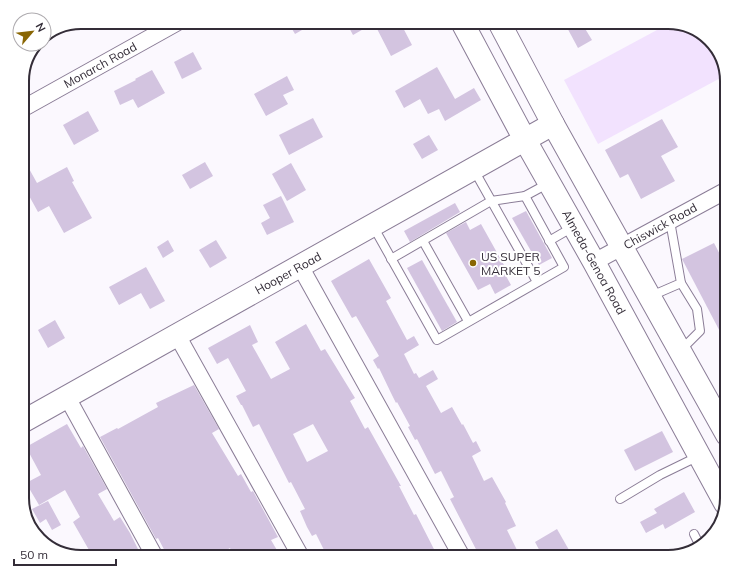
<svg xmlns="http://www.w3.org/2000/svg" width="749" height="579" font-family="Mulish,sans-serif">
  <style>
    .green { fill: #f2e2fe }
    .building { fill: #d3c4e0; fill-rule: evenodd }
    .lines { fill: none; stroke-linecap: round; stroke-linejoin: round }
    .lane-casing { stroke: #8b7d97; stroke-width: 10 }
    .street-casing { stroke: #8b7d97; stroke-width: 18 }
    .secondary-casing { stroke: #8b7d97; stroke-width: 24 }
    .lane { stroke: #fff; stroke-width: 8 }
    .street { stroke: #fff; stroke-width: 16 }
    .secondary { stroke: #fff; stroke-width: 22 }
    .poi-dot { fill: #896604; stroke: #fff; stroke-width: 1.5 }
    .labels { text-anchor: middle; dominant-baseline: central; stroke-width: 4; stroke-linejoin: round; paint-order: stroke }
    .street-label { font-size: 12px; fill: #342d38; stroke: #fff }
    .poi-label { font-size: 12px; fill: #342d38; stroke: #fff; text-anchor: start }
    .rim { fill: none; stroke: #342d38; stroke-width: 2 }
  </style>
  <rect width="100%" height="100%" fill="#fbf8fe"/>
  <!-- green -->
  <path class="green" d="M670 23 704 34 721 55 726 75 598 144 564 80Z"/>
  <!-- building -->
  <g class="building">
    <path d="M288 22H316L295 34Z"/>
    <path d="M346 22H400L412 45 391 56 374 23 353 35Z"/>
    <path d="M564 22H581L592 40 578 48Z"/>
    <path d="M193 52 202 69 182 79 174 62Z"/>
    <path d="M437 67 455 99 474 88 481 100 445 121 439 109 428 114 420 99 404 108 395 91Z"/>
    <path d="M152 70 165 93 138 108 133 99 120 105 114 91 136 80 135 79Z"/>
    <path d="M287 76 294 90 283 95 288 104 266 116 254 94Z"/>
    <path d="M88 111 99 131 74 145 63 125Z"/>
    <path d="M313 118 323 137 289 155 279 135Z"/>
    <path d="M662 119 678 147 661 156 675 181 641 199 628 174 620 178 605 150Z"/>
    <path d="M429 135 438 150 422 159 413 144Z"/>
    <path d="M22 156 37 183 67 167 74 181 72 182 92 218 64 233 49 206 38 212 22 183Z"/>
    <path d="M205 162 213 176 190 189 182 175Z"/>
    <path d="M291 163 306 190 287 201 272 174Z"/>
    <path d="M281 196 294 222 267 235 261 223 270 218 263 205Z"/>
    <path d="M455 203 460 212 410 242 404 231Z"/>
    <path d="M526 211 552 258 539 265 512 218Z"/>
    <path d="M466 222 470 230 481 224 509 274 506 276 511 285 495 294 490 284 478 290 446 233Z"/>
    <path d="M168 240 174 251 163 258 157 247Z"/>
    <path d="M216 240 227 258 210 268 199 250Z"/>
    <path d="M714 243 727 268V345L682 259Z"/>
    <path d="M369 259 391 298 386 301 407 340 414 336 419 345 404 354 414 374 416 373 419 378 433 370 438 379 426 386 441 413 452 407 462 425 463 424 473 443 476 441 481 451 472 456 484 481 492 477 506 502 505 503 516 526 507 530 517 550 504 557H480L450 499 454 497 441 471 435 474 417 439 415 440 408 427 410 426 397 402 396 403 391 393 379 368 378 369 373 360 379 356 356 316 352 318 331 281Z"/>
    <path d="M422 260 457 322 442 331 407 268Z"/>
    <path d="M146 267 165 301 150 309 141 293 119 305 109 287Z"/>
    <path d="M55 320 65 338 48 348 38 330Z"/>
    <path d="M306 324 321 351 325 349 355 398 350 401 365 429 368 427 401 486H399L414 515 416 514 438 557H337L334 550 326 554 316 534 312 536 307 527 300 511 305 509 291 482 289 483 259 424 253 427 242 405H241L236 396 246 391 228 358 217 364 208 348 250 325 258 342 252 345 271 379 290 369 275 342ZM313 424 328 451 307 462 293 434Z"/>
    <path d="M194 385 219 429 212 433 238 476 241 474 251 492 253 491 278 537 271 540 281 557H260L255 549 239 557H234L230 548 215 557H168L158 538 156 539 100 437 117 428 118 429 158 407 156 403Z"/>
    <path d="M67 424 81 448 83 446 107 489 98 494 114 521 120 517 130 533 142 557H93L73 522 80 517 65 490 39 505 26 483 41 475 26 447Z"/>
    <path d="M662 431 673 452 635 471 624 450Z"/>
    <path d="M684 492 695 512 665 529 663 524 646 533 640 522 657 513 654 509Z"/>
    <path d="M48 501 61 525 52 530 46 519 40 523 32 509Z"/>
    <path d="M557 529 573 557H543L535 542Z"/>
  </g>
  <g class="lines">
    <!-- lane casing -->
    <g class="lane-casing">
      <g id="lane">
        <path d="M474 170 537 282"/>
        <path d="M373 226 437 340 564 267 525 196"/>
        <path d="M423 241 468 321"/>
        <path d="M549 241 573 227"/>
        <path d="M391 259 491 201 525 196 549 183"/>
        <path d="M681 283 697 309 700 331 681 350"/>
        <path d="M651 296 681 283 670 221"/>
        <path d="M620 499 660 475 699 456"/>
        <path d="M694 534 700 546"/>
      </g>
    </g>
    <!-- street casing -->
    <g class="street-casing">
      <g id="street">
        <path d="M22 109 178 22"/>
        <path d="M594 262 727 190"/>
        <path d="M300 266 462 557"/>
        <path d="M177 335 301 557"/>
        <path d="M67 397 155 557"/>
      </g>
    </g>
    <!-- secondary casing -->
    <g class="secondary-casing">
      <g id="secondary">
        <path d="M462 22 525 140 594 262 725 503"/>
        <path d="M499 22 553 124 727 435"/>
        <path d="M22 422 553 124"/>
      </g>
    </g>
    <!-- lane -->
    <use href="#lane" class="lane"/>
    <!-- street -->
    <use href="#street" class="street"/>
    <!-- secondary -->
    <use href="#secondary" class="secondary"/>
  </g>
  <!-- markers -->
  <circle class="poi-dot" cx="473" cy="263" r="4"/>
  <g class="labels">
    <!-- street labels -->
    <g class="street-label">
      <text transform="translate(100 65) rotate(-29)">Monarch Road</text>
      <text transform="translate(660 226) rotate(-29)">Chiswick Road</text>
      <text transform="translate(594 262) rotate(61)">Almeda-Genoa Road</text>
      <text transform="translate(288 273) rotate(-29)">Hooper Road</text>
    </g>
    <!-- poi labels -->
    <g class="poi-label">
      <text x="481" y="256">US SUPER<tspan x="481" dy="14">MARKET 5</tspan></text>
    </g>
  </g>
  <!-- crop -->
  <path d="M0 0H749V579H0ZM81 29H668A52 52 0 0 1 720 81V498A52 52 0 0 1 668 550H81A52 52 0 0 1 29 498V81A52 52 0 0 1 81 29Z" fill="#fff" fill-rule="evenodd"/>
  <path class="rim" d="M81 29H668A52 52 0 0 1 720 81V498A52 52 0 0 1 668 550H81A52 52 0 0 1 29 498V81A52 52 0 0 1 81 29Z"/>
  <!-- north arrow -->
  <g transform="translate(32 32) rotate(62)"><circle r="19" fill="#ffffff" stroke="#aeabaf"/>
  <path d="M0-3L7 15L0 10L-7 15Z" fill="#896604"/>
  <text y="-6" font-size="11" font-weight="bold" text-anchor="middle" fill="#342d38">N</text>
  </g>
  <!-- scale -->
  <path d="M14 559v6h102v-6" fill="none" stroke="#342d38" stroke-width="2"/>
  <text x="20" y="559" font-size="12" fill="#342d38" stroke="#ffffff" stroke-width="3" paint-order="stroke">50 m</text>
</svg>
